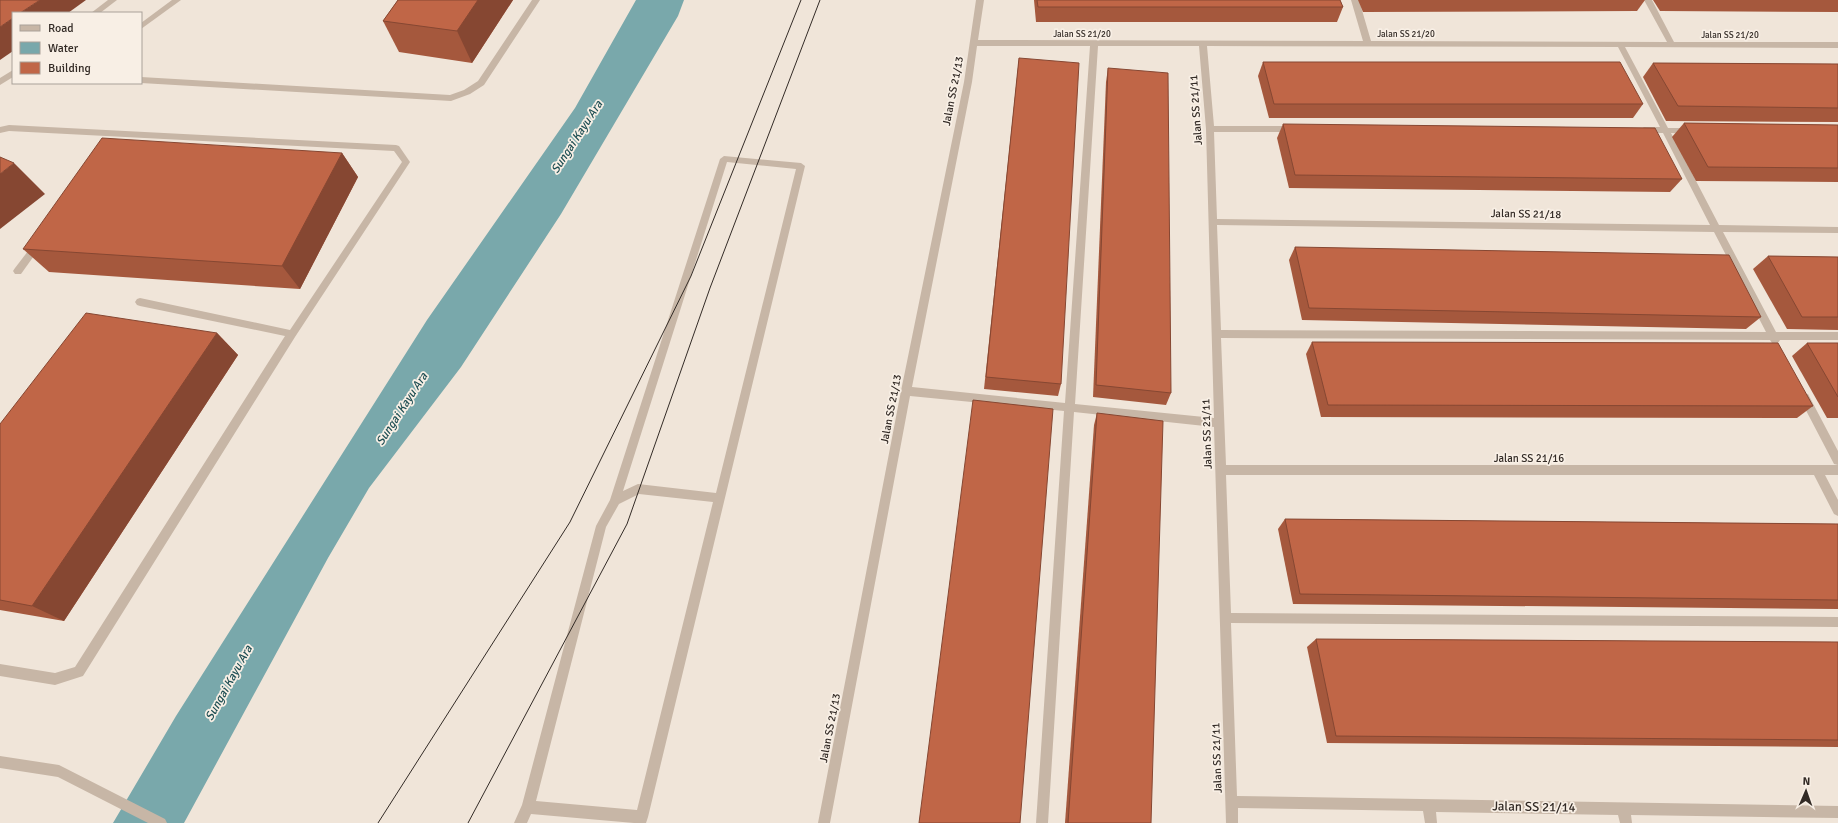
<svg xmlns="http://www.w3.org/2000/svg" width="1838" height="823" font-family="Signika,sans-serif">
  <style>
    .water { fill: #79a8ab }
    .lines { fill: none; stroke-linecap: round; stroke-linejoin: round }
    .minor { fill: #c7b6a6; fill-rule: evenodd }
    .tram { stroke: #332b26; stroke-width: 1 }
    .wall { fill: #a5583d }
    .shaded-wall { fill: #864732 }
    .building { fill: #c06647; stroke: #864732 }
    .labels { text-anchor: middle; dominant-baseline: central; stroke-width: 3.5; stroke-linejoin: round; paint-order: stroke }
    .far-street-label { font-size: 9px; fill: #332b26; stroke: #f8efe5 }
    .street-label { font-size: 11px; fill: #332b26; stroke: #f8efe5 }
    .water-label { font-size: 12px; font-style: italic; fill: #1e4e53; stroke: #f8efe5 }
    .near-street-label { font-size: 13px; fill: #332b26; stroke: #f8efe5 }
  </style>
  <rect width="100%" height="100%" fill="#f0e5d9"/>
  <!-- water -->
  <path class="water" d="M636 0H684L678 16 561 214 461 367 369 488 328 558 184 823H113L176 716 427 320 575 108Z"/>
  <g class="lines">
    <!-- minor -->
    <g class="minor">
      <path d="M108 0H117L100 13H91Z"/>
      <path d="M172 0H181L141 29V23Z"/>
      <path d="M532 0H540L484 85 470 94 451 101 141 83V77L450 95 464 90 478 81Z"/>
      <path d="M976 0H984L978 40 1363 41 1351 0H1359L1371 41 1667 42 1644 0H1652L1674 42H1838V48L1625 47 1668 128H1692L1696 131 1692 134 1671 133 1719 225 1838 227V233L1723 232 1776 332H1838V340H1780L1778 343H1772L1770 340 1221 338 1226 465H1838L1834 464 1799 397 1800 394H1808L1838 451V475H1825L1838 500V516L1834 514 1814 475H1226L1231 613 1838 617V627L1231 623 1237 796 1838 806V818L1631 815 1632 823H1620L1618 815 1436 812 1437 823H1425L1423 811 1238 808V823H1226L1214 427 1074 412 1048 823H1036L1064 411 910 396 830 823H818L901 391 964 82ZM977 46H1090L1065 403 912 387 972 82ZM1098 46H1199L1206 129 1214 418 1075 404ZM1207 46 1618 47 1660 127H1644L1640 130 1644 133H1663L1710 225 1217 219 1214 132H1294L1298 129 1294 126H1214ZM1217 225 1714 232 1766 332 1221 330Z"/>
      <path d="M13 70V77L0 85V78Z"/>
      <path d="M9 125 396 145 399 146 410 162 295 337 83 676 55 685 0 676V664L55 673 75 667 285 336 140 306 137 305 135 302 137 299 140 298 290 330 402 162 394 151 9 131 0 133V127Z"/>
      <path d="M724 156 801 163 805 166 648 817 646 823H634L531 814 527 823H514L522 805 596 526 610 500 720 159ZM727 162 796 169 716 493 638 484 623 491ZM639 494 713 502 637 810 536 801 606 527 619 504Z"/>
      <path d="M38 241 42 244 41 246 21 274H15L13 271 15 268 35 242Z"/>
      <path d="M0 756 59 765 165 819 167 823H148L58 777 0 768Z"/>
    </g>
    <!-- tram -->
    <g class="tram">
      <path d="M378 823 570 522 691 276 801 0"/>
      <path d="M468 823 627 524 710 288 820 0"/>
    </g>
  </g>
  <!-- wall -->
  <g class="wall">
    <path d="M398 0H513L472 63 399 52 383 21Z"/>
    <path d="M1034 0H1340L1343 7 1337 22H1036Z"/>
    <path d="M1358 0H1645L1637 11 1363 12Z"/>
    <path d="M1653 0H1838V12L1660 11Z"/>
    <path d="M1019 58 1061 384 1058 396 984 389Z"/>
    <path d="M1263 62 1643 104 1633 118H1269L1258 76Z"/>
    <path d="M1653 63 1838 64V122L1666 121 1643 77Z"/>
    <path d="M1108 68 1171 393 1166 405 1093 397 1106 82Z"/>
    <path d="M1684 123 1838 125V182L1696 181 1672 137Z"/>
    <path d="M1283 124 1682 179 1670 192 1289 188 1277 138Z"/>
    <path d="M342 153 358 177 300 289 49 272 23 249Z"/>
    <path d="M1295 247 1761 317 1746 329 1302 320 1289 260Z"/>
    <path d="M1768 256 1838 257V330L1787 329 1753 269Z"/>
    <path d="M217 333 238 355 64 621 0 610V424Z"/>
    <path d="M1312 342 1813 406 1797 418 1321 417 1306 354Z"/>
    <path d="M1807 343H1838V418H1827L1792 356Z"/>
    <path d="M1097 413 1151 823H1065L1094 425Z"/>
    <path d="M1285 519 1838 524V609L1293 604 1278 529Z"/>
    <path d="M1316 639 1838 642V747L1327 743 1307 647Z"/>
  </g>
  <!-- shaded-wall -->
  <g class="shaded-wall">
    <path d="M40 0H86L68 13H20Z"/>
    <path d="M478 0H513L472 63 457 31Z"/>
    <path d="M13 18V51L0 60V27Z"/>
    <path d="M342 153 358 177 300 289 282 266Z"/>
    <path d="M14 163 45 194 0 229V174Z"/>
    <path d="M217 333 238 355 64 621 32 606Z"/>
  </g>
  <!-- building -->
  <g class="building">
    <path d="M0 0H40L20 13H13V18L0 27Z"/>
    <path d="M398 0H478L457 31 383 21Z"/>
    <path d="M1037 0H1340L1343 7H1038Z"/>
    <path d="M1019 58 1079 63 1061 384 986 377Z"/>
    <path d="M1263 62H1620L1643 104H1274Z"/>
    <path d="M1653 63 1838 64V108L1678 106Z"/>
    <path d="M1108 68 1168 73 1171 393 1096 385Z"/>
    <path d="M1684 123 1838 125V168L1708 167Z"/>
    <path d="M1283 124 1655 128 1682 179 1295 175Z"/>
    <path d="M102 138 342 153 282 266 23 249Z"/>
    <path d="M0 157 14 163 0 174Z"/>
    <path d="M1295 247 1729 255 1761 317 1309 308Z"/>
    <path d="M1768 256 1838 257V317H1802Z"/>
    <path d="M86 313 217 333 32 606 0 600V424Z"/>
    <path d="M1312 342 1778 343 1813 406 1328 405Z"/>
    <path d="M1807 343H1838V397Z"/>
    <path d="M973 400 1053 409 1020 823H919Z"/>
    <path d="M1097 413 1163 421 1151 823H1068Z"/>
    <path d="M1285 519 1838 524V600L1300 594Z"/>
    <path d="M1316 639 1838 642V740L1336 736Z"/>
  </g>
  <g class="labels">
    <!-- far-street labels -->
    <g class="far-street-label">
      <text x="1082" y="34">Jalan SS 21/20</text>
      <text x="1406" y="34">Jalan SS 21/20</text>
      <text x="1730" y="35">Jalan SS 21/20</text>
    </g>
    <!-- street labels -->
    <g class="street-label">
      <text transform="translate(953 91) rotate(-79)">Jalan SS 21/13</text>
      <text transform="translate(1196 110) rotate(-94)">Jalan SS 21/11</text>
      <text transform="translate(1526 214) rotate(1)">Jalan SS 21/18</text>
      <text transform="translate(891 409) rotate(-79)">Jalan SS 21/13</text>
      <text transform="translate(1207 434) rotate(-92)">Jalan SS 21/11</text>
      <text x="1529" y="458">Jalan SS 21/16</text>
      <text transform="translate(830 728) rotate(-79)">Jalan SS 21/13</text>
      <text transform="translate(1217 758) rotate(-92)">Jalan SS 21/11</text>
    </g>
    <!-- water labels -->
    <g class="water-label">
      <text transform="translate(577 137) rotate(-57)">Sungai Kayu Ara</text>
      <text transform="translate(402 409) rotate(-57)">Sungai Kayu Ara</text>
      <text transform="translate(229 683) rotate(-61)">Sungai Kayu Ara</text>
    </g>
    <!-- near-street labels -->
    <g class="near-street-label">
      <text transform="translate(1534 807) rotate(1)">Jalan SS 21/14</text>
    </g>
  </g>
  <!-- legend -->
  <rect x="12" y="12" width="130" height="72" fill="#f8efe5" stroke="#a9a199"/>
  <rect x="20" y="25" width="20" height="6" fill="#c7b6a6" stroke="#a9a199"/>
  <text x="48" y="32" font-size="12" fill="#332b26">Road</text>
  <rect x="20" y="42" width="20" height="12" fill="#79a8ab" stroke="#a9a199"/>
  <text x="48" y="52" font-size="12" fill="#332b26">Water</text>
  <rect x="20" y="62" width="20" height="12" fill="#c06647" stroke="#a9a199"/>
  <text x="48" y="72" font-size="12" fill="#332b26">Building</text>
  <!-- north arrow -->
  <g transform="translate(1806 791) rotate(2)" stroke="#f8efe5" stroke-width="3" paint-order="stroke">
  <path d="M0-3L7 15L0 10L-7 15Z" fill="#332b26"/>
  <text y="-6" font-size="11" font-weight="bold" text-anchor="middle" fill="#332b26">N</text>
  </g>
</svg>
